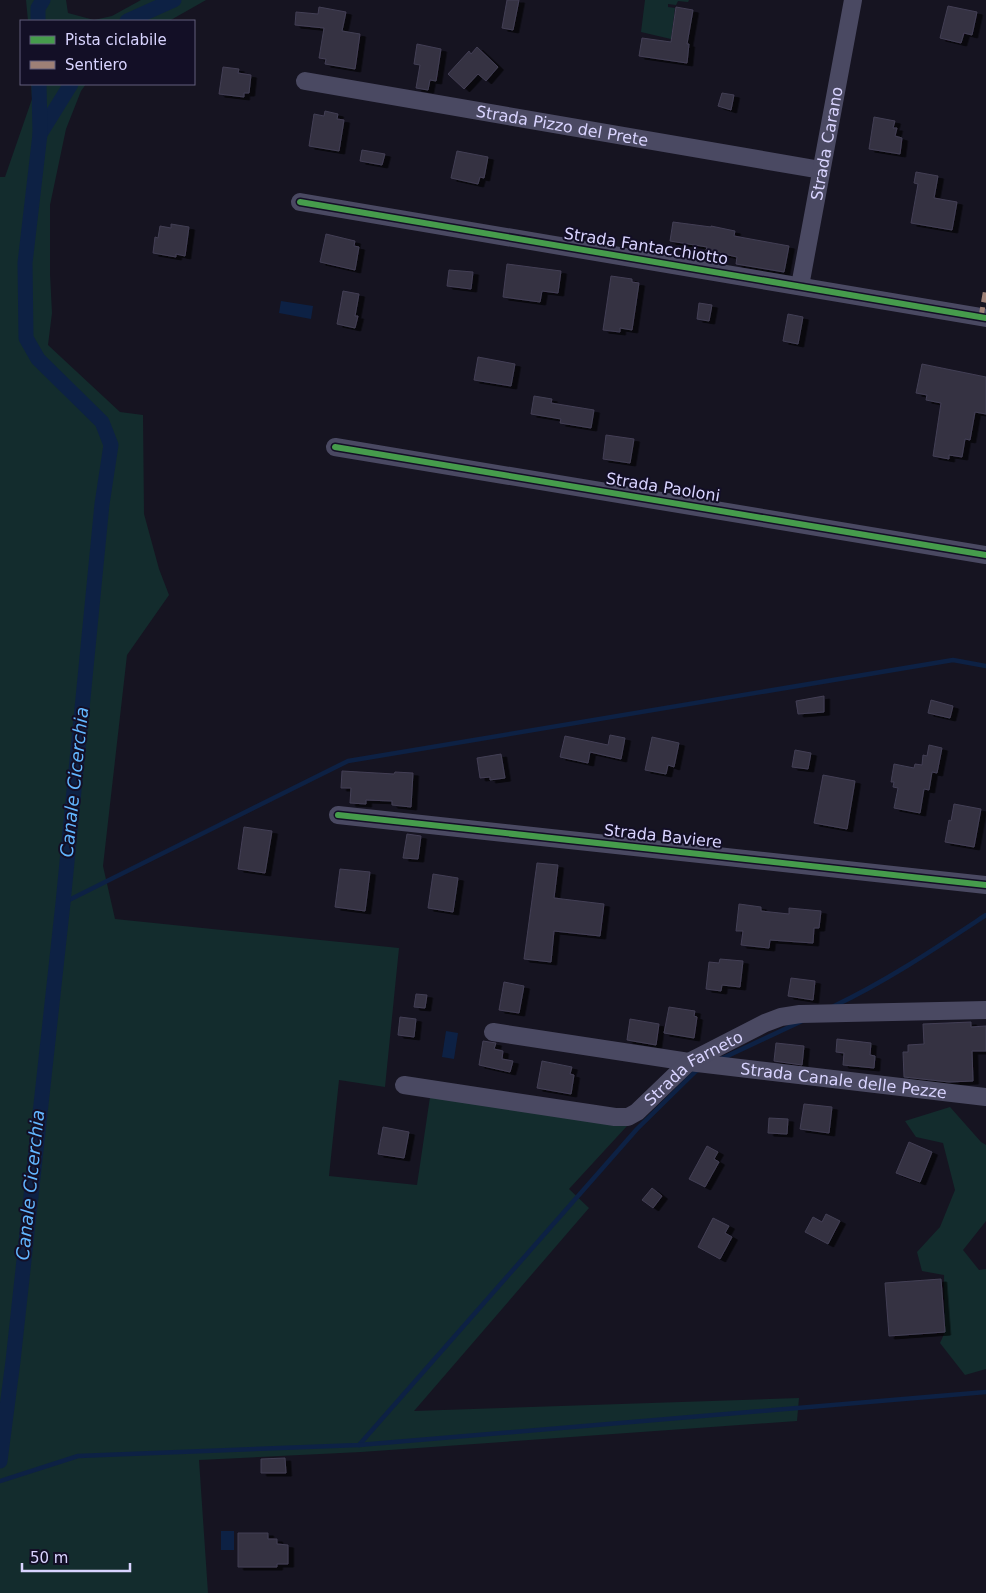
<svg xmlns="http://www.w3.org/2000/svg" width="986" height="1593" font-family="'DejaVu Sans',sans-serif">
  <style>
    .green { fill: #132c2d }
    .water { fill: #0d2144 }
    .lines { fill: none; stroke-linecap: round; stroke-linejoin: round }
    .stream { stroke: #0d2144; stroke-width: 4.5 }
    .canal { stroke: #0d2144; stroke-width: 15 }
    .building { fill: #343243; stroke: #433f54; filter: url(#shadow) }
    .minor { stroke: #4a4962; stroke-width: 18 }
    .quiet { stroke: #9e8076; stroke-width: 5; stroke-dasharray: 10 5; stroke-linecap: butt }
    .cycleway-casing { stroke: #130f26; stroke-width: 9 }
    .cycleway { stroke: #469c4c; stroke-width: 6 }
    .labels { text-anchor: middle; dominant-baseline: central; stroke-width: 4; stroke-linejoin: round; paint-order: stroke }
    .street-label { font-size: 16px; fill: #d9d4ff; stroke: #130f26 }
    .water-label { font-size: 18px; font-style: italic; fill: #62b6ff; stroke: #130f26 }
  </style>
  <defs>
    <filter id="shadow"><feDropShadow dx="5.5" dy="3" stdDeviation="0" flood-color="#0009"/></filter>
  </defs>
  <rect width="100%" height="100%" fill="#161421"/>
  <!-- green -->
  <g class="green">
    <path d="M26 0H66L68 13 94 20 112 16 141 0H206L169 21H28Z"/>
    <path d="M645 0H689L688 2 678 1 676 5 668 4V7L675 8 671 39 641 32Z"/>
    <path d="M31 84H86L81 91 66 129 50 205V274L52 313 48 345 120 412 143 415 144 514 159 569 169 595 127 655 103 866 115 919 399 948 385 1087 339 1080 329 1176 417 1185 430 1097 627 1126 569 1189 589 1208 414 1411 799 1398 797 1421 361 1452 199 1460 208 1593H0V177H5L32 99Z"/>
    <path d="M950 1107 981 1142 986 1145V1221L963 1250 979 1270 986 1269V1369L965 1375 940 1343 945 1332 944 1275 922 1271 917 1252 940 1227 955 1190 943 1143 916 1137 905 1121Z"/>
  </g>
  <!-- water -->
  <g class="water">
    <path d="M281 301 313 306 311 319 279 313Z"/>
    <path d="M446 1031 458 1033 454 1059 442 1057Z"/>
    <rect x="221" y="1531" width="13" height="19"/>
  </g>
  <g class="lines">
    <!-- stream -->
    <g class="stream">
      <path d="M63 903 348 761 953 660 986 666"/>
      <path d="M832 1007C887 981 936 948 986 915"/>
      <path d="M721 1059 802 1021"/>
      <path d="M359 1445 637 1129 696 1071 701 1069"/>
      <path d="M0 1481 78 1456 359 1445 986 1392"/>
    </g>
    <!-- canal -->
    <g class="canal">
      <path d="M38 21V8L43 0"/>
      <path d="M127 21 174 0"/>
      <path d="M40 134 71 84"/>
      <path d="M0 1461 13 1361 63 903 102 504 111 445 102 422 38 359 26 338 25 263 40 134 39 84"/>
    </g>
  </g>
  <!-- building -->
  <g class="building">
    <path d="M507 0H519L513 30 502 28Z"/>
    <path d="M948 6 977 12 972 35 964 33 961 43 940 38Z"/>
    <path d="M319 7 346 12 342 31 360 34 355 69 325 64 326 59 319 58 324 28 295 25 296 12 318 14Z"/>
    <path d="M676 7 693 10 687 44H689L687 63 639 56 642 38 671 42Z"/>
    <path d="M417 44 441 49 436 81 430 80 428 90 416 88 420 65 414 64Z"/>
    <path d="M477 47 498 67 486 81 478 74 464 89 448 74 469 51 471 54Z"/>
    <path d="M223 67 239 69 238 73 251 75 249 93H244V97L219 94Z"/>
    <path d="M722 93 734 95 731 110 718 106Z"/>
    <path d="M325 111 338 114 337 119 344 120 339 151 309 146 314 114 324 116Z"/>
    <path d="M874 117 895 121 893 128H897L895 136 902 138 900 154 869 149Z"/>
    <path d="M362 150 385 154 382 165 360 161Z"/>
    <path d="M457 151 488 157 484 178 480 177 478 184 451 178Z"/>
    <path d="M916 172 938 176 934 198 957 202 952 230 911 223 918 184 914 183Z"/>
    <path d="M673 222 711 227V226L735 231 734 236 789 246 784 272 736 264 737 257 706 250 707 247 670 241Z"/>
    <path d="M171 224 189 227 185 256 176 254V257L153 253 155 237 158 238 160 226 171 228Z"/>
    <path d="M326 234 355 241 354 246 359 247 355 270 320 262Z"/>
    <path d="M507 264 561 271 558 293 542 291 540 302 503 297Z"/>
    <path d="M449 270 473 272 471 289 447 286Z"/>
    <path d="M611 276 632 279V282L639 283 632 330 620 328V332L603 330Z"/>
    <path d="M343 291 359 294 355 316H358L355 328 337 324Z"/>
    <path d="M699 303 712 305 709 321 697 319Z"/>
    <path d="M788 314 803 317 798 344 783 341Z"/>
    <path d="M478 357 515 364 511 386 474 380Z"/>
    <path d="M922 364 986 377V414L975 412 970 440 965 439 962 457 949 455V459L933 456 941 403 926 400 927 395 916 393Z"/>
    <path d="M534 396 552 399 551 403 594 410 591 428 560 423 561 419 531 414Z"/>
    <path d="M606 435 634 439 630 463 603 459Z"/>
    <path d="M824 696V712L798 714 796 701Z"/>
    <path d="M931 700 953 706 950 718 928 713Z"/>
    <path d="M610 735 625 738 621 759 590 752 588 763 560 757 565 736 608 745Z"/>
    <path d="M652 737 679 743 674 767 668 765 666 774 645 770Z"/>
    <path d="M929 745 942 748 937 773 932 772 929 790 924 789 920 813 894 808 898 788 893 787 894 782H891L894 764 914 768 915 764 922 765 923 755 927 756Z"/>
    <path d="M795 750 811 753 808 769 792 767Z"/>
    <path d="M501 754 505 778 490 780V777L480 778 477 758Z"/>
    <path d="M342 771 394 774 395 772 413 773 411 807 392 805V801L366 800V804L350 803 351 788H341Z"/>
    <path d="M823 775 855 781 847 829 814 823Z"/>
    <path d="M954 804 981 809 974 847 945 842 949 820 951 821Z"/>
    <path d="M244 827 272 831 265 873 238 869Z"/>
    <path d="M407 834 421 836 418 859 403 858Z"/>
    <path d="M537 863 558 865 554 898 604 904 600 936 554 931 551 962 524 959Z"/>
    <path d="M340 869 370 872 365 911 335 907Z"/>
    <path d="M433 874 458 878 453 912 428 908Z"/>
    <path d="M739 904 761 907V911L789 914V908L821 911 819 928H814L813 943 770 940 769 948 741 945 743 931H736Z"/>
    <path d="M720 959 743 961 740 987 722 985 721 991 706 989 709 962 719 963Z"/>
    <path d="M791 978 815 981 813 1000 788 996Z"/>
    <path d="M504 982 524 986 519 1013 499 1010Z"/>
    <path d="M416 994 427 995 425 1008 414 1007Z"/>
    <path d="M669 1007 695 1011 694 1016 697 1017 694 1038 664 1033Z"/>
    <path d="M400 1017 416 1019 414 1037 398 1035Z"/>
    <path d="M630 1019 659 1024 656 1045 627 1040Z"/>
    <path d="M971 1022V1027L986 1026V1051H972L973 1081 949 1082 904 1077 903 1052H908V1045L924 1044 923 1024Z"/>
    <path d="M837 1039 871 1043 870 1055 875 1056 874 1068 843 1065 844 1053 836 1052Z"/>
    <path d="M483 1041 496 1043 494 1049 503 1051 502 1059 513 1061 510 1072 479 1065Z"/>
    <path d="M776 1043 804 1046 802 1065 774 1061Z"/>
    <path d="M542 1061 572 1067 570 1074 574 1075 571 1094 537 1088Z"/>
    <path d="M804 1104 832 1107 829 1133 800 1129Z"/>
    <path d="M769 1118 788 1119 787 1134 768 1133Z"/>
    <path d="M383 1127 409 1132 404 1158 378 1154Z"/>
    <path d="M909 1142 932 1152 920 1182 896 1173Z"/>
    <path d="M707 1146 718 1152 714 1159 719 1162 705 1187 689 1179Z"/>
    <path d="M652 1188 662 1196 653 1208 642 1200Z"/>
    <path d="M826 1214 840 1221 828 1244 805 1232 813 1217 822 1222Z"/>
    <path d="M713 1218 729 1226 725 1233 732 1237 720 1259 698 1247Z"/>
    <path d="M941 1279 945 1332 889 1336 885 1283Z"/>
    <path d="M285 1458 286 1473H261V1459Z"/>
    <path d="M238 1533H268V1539H277V1544L288 1545V1564H277V1567H238Z"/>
  </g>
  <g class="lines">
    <!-- minor -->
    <g class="minor">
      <path id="s1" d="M305 81 821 170"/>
      <path d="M300 202 986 318"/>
      <path id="s2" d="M800 286 853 0"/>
      <path d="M335 447 986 555"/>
      <path d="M338 815 986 885"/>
      <path id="s3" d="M493 1032 689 1062 986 1097"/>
      <path id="s4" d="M404 1085 615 1117H628L637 1112 689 1062 765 1023 781 1017 800 1014 986 1010"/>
    </g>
    <!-- quiet -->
    <path class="quiet" d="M981 317 986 288"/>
    <!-- cycleway casing -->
    <g class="cycleway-casing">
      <g id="cycleway">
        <path d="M300 202 986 318"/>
        <path d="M335 447 986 555"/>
        <path d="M338 815 986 885"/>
      </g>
    </g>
    <!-- cycleway -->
    <use href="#cycleway" class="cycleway"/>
  </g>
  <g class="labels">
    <!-- street labels -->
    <g class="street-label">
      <text stroke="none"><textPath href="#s1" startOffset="261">Strada Pizzo del Prete</textPath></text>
      <text stroke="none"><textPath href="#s2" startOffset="145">Strada Carano</textPath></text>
      <text transform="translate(646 246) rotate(9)">Strada Fantacchiotto</text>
      <text transform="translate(663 487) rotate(9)">Strada Paoloni</text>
      <text transform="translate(663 836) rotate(6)">Strada Baviere</text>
      <text stroke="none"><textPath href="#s4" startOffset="309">Strada Farneto</textPath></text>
      <text stroke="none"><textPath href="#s3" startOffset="354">Strada Canale delle Pezze</textPath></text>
    </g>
    <!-- water labels -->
    <g class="water-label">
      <text transform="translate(74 782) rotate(-84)">Canale Cicerchia</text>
      <text transform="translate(30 1185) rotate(-84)">Canale Cicerchia</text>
    </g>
  </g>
  <!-- legend -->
  <rect x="20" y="20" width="175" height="65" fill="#130f26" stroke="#625e7d"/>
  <rect x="30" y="36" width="25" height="8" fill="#469c4c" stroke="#625e7d"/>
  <text x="65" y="45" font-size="15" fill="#d9d4ff">Pista ciclabile</text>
  <rect x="30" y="61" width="25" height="8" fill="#9e8076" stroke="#625e7d"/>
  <text x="65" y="70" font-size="15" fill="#d9d4ff">Sentiero</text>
  <!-- scale -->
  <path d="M22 1563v8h108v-8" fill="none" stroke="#d9d4ff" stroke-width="2.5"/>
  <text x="30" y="1563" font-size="15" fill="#d9d4ff" stroke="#130f26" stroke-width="4" paint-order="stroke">50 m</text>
</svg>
